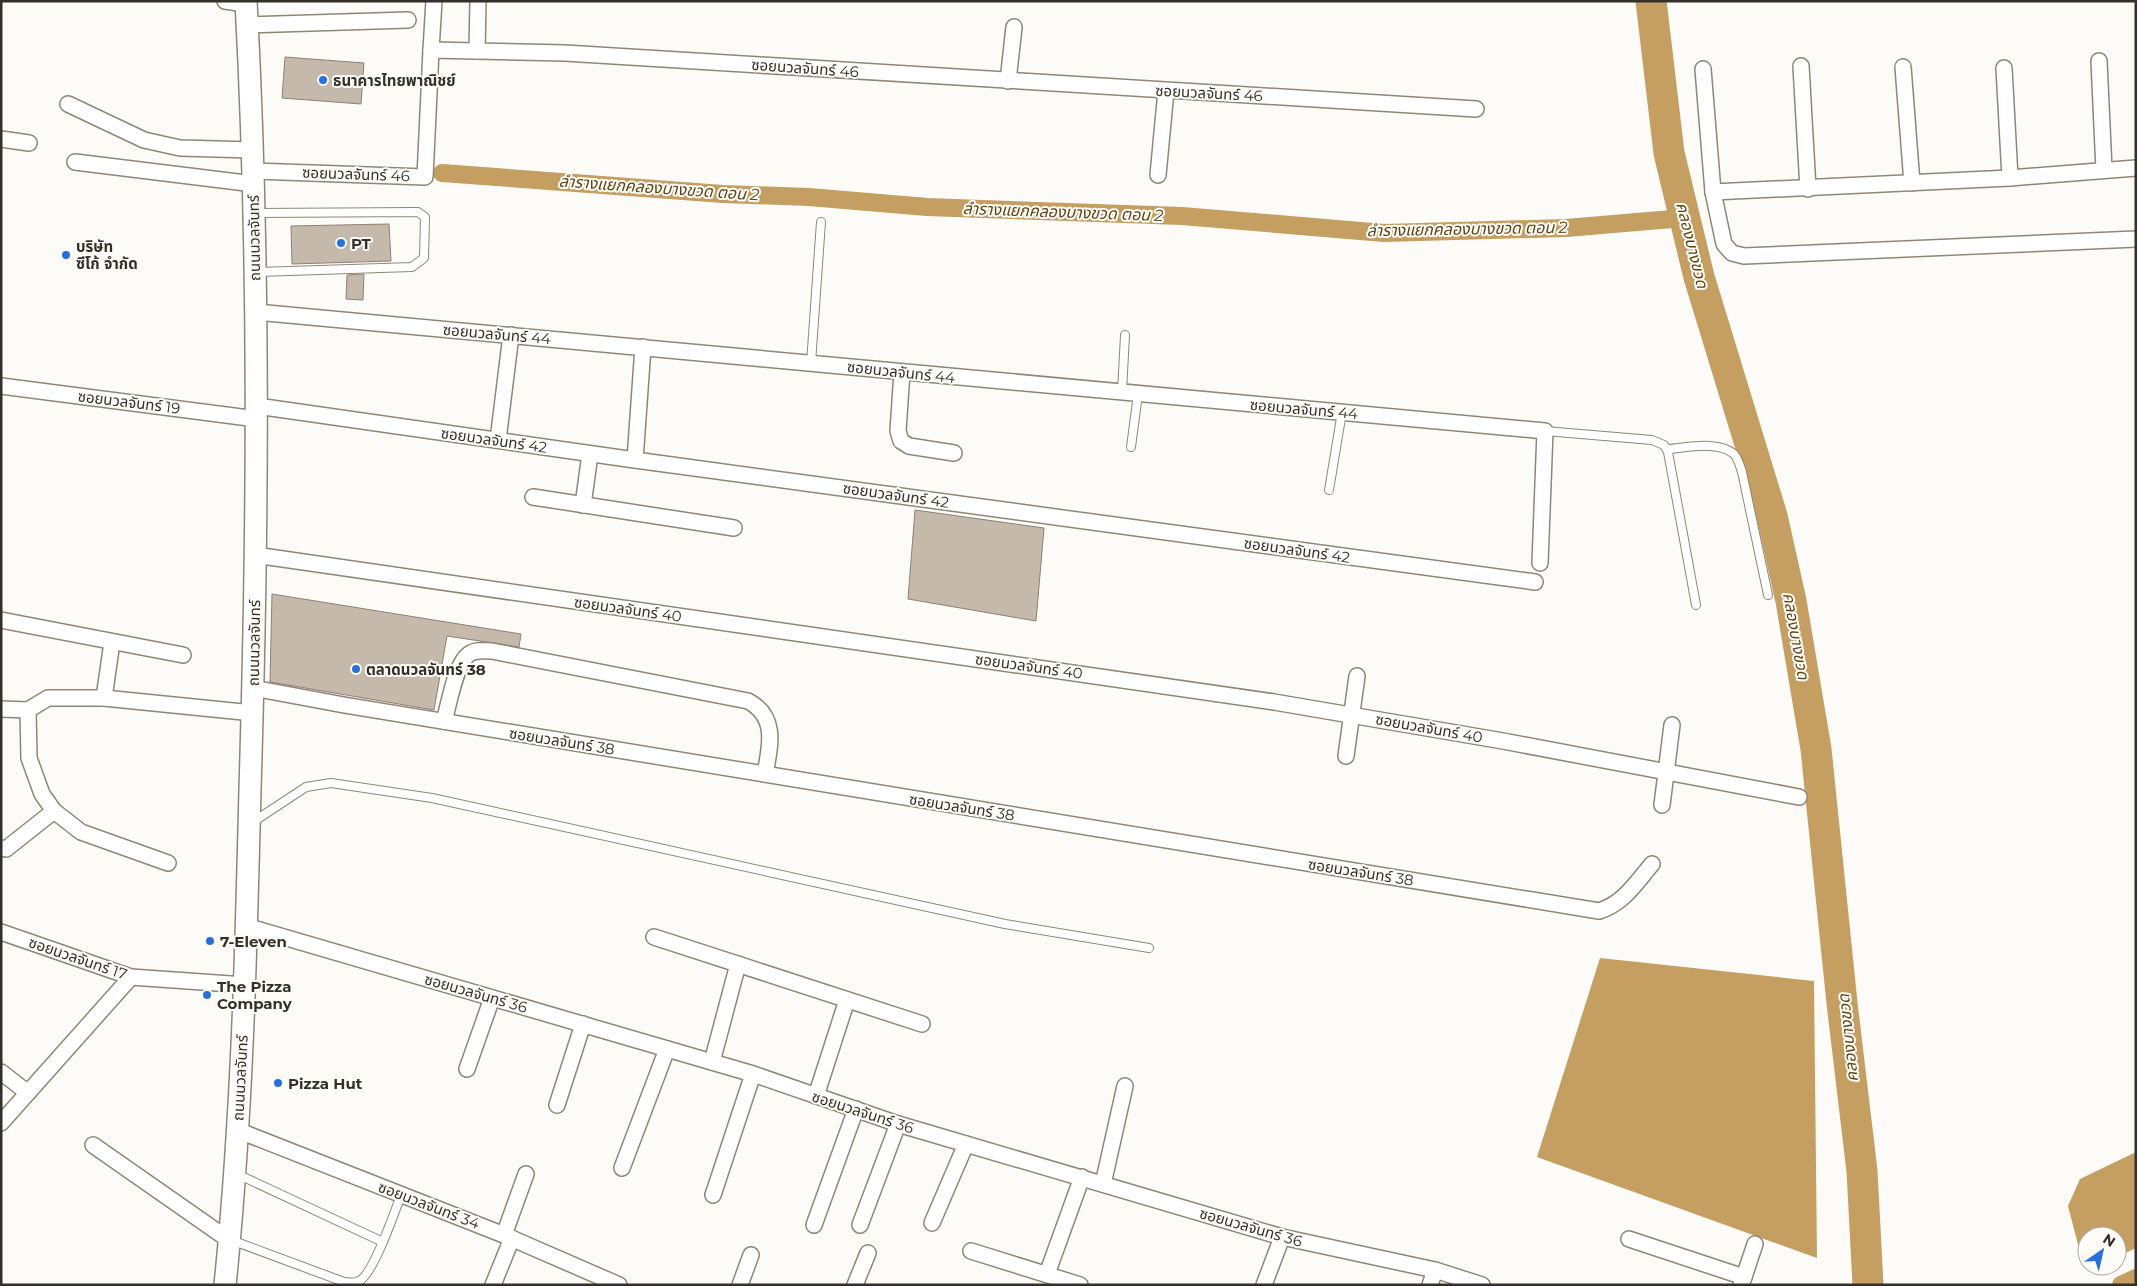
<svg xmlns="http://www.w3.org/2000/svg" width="2137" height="1286" font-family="Montserrat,'Noto Sans Thai',sans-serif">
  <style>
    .water { fill: #c59f62 }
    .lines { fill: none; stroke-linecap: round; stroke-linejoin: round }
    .canal { stroke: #c59f62; stroke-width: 18 }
    .river { stroke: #c59f62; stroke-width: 31 }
    .building { fill: #c4b9aa; stroke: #8c8273 }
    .service-casing { stroke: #908677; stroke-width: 10 }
    .minor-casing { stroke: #908677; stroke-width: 18 }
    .secondary-casing { stroke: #908677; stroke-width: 24 }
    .service { stroke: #fff; stroke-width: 8 }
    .minor { stroke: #fff; stroke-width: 15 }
    .secondary { stroke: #fff; stroke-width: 21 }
    .poi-dot { fill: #276fdb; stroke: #fdfbf8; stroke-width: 2 }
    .labels { text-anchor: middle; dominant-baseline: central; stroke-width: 4; stroke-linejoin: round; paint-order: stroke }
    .street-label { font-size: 15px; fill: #332f29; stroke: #fdfbf8 }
    .poi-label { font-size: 15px; font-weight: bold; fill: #332f29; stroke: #fdfbf8; text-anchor: start }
    .water-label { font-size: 16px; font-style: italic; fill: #5d4312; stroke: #fdfbf8 }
  </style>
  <rect width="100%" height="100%" fill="#fdfbf8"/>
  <!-- water -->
  <g class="water">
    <path d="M1600 958 1814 981 1817 1258 1537 1157Z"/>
    <path d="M2136 1152V1248L2117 1257V1236H2087V1260L2081 1256 2068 1206 2080 1179Z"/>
  </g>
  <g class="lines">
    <!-- canal -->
    <g class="canal">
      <path d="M442 173 723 194 809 197 927 207 1182 216 1384 233 1566 228 1684 218"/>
      <path d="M2121 1285 2136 1278"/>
    </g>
    <!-- river -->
    <path class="river" d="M1651 1 1669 153 1699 277 1772 516 1791 601 1816 749 1842 1003 1862 1171 1868 1285"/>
  </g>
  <!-- building -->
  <g class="building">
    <path d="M285 57 364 63 361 104 282 98Z"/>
    <path d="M389 224 391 261 292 264 291 226Z"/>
    <path d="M364 274 363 300 346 299 347 275Z"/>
    <path d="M915 510 1044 528 1036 621 908 599Z"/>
    <path d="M272 594 521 634 519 647 447 636 434 710 270 682Z"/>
  </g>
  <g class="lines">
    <!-- service casing -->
    <g class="service-casing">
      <g id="service">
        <path d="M256 213 418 212 425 217 424 258 412 267 258 272"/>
        <path d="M811 363 821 222"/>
        <path d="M1122 392 1125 335"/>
        <path d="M1545 431 1652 440 1664 445 1668 452 1696 605"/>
        <path d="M1131 447 1138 394"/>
        <path d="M1667 449C1686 448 1718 440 1734 454 1738 458 1740 466 1742 472L1768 595"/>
        <path d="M1329 490 1342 412"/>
        <path d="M253 822 306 787 331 783 432 798 1005 924 1149 948"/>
        <path d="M237 1174 383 1242"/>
        <path d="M231 1240 344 1282C349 1282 355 1284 359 1281 373 1275 395 1211 401 1195"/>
      </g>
    </g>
    <!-- minor casing -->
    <g class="minor-casing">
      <g id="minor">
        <path d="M225 1 246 4"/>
        <path d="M247 25 408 20"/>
        <path d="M431 50 434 1"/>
        <path d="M477 51 478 1"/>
        <path d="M2099 61 2104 170"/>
        <path d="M1801 66 1808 189"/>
        <path d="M1903 67 1912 183"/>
        <path d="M2004 68 2010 178"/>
        <path d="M1703 69 1713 192 1724 244 1732 253 1744 256 2136 239"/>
        <path d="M1008 81 1014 27"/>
        <path d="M68 104 144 140 180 148 253 150"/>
        <path d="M1 139 29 143"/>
        <path d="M75 162 254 184"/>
        <path d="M253 171 425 177 431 50 565 53 1476 109"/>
        <path d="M1158 175 1166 91"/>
        <path d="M1713 192 2010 178 2136 168"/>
        <path d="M256 312 1545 431 1540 563"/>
        <path d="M902 372 898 431 901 441 909 446 954 453"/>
        <path d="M1 386 257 419"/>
        <path d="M257 406 635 460 1535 582"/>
        <path d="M498 440 511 335"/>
        <path d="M635 460 643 347"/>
        <path d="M533 497 734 528"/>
        <path d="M583 505 590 454"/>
        <path d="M255 555 1274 702 1503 741 1799 797"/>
        <path d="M1 620 183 655"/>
        <path d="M253 688 344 705 1599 911C1623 904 1636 883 1652 864"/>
        <path d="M104 698 112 642"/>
        <path d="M1 709 28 710 48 698H104L253 713"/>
        <path d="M28 710 29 758 42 794 54 811 81 832 168 863"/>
        <path d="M444 721C449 705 455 664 469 654 476 649 484 651 492 651L748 701C778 717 770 746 765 774"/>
        <path d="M1346 756 1357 676"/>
        <path d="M1662 805 1672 725"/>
        <path d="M1 848 6 849 54 811"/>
        <path d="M246 926 753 1074 898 1124 1282 1237 1435 1270 1482 1285"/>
        <path d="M1 932 131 977 245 985"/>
        <path d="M654 937 922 1024"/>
        <path d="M712 1062 738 964"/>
        <path d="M467 1069 492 998"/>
        <path d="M1 1072 28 1093"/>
        <path d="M816 1096 847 1000"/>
        <path d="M557 1105 583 1024"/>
        <path d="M1 1123 131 977"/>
        <path d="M237 1130 504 1235 619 1285"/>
        <path d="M93 1145 229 1240"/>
        <path d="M622 1168 667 1049"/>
        <path d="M1103 1184 1125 1086"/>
        <path d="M713 1195 753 1074"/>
        <path d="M932 1223 966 1144"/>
        <path d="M814 1225 856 1109"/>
        <path d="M860 1225 898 1124"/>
        <path d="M504 1235 526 1174"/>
        <path d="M1629 1239 1744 1277 1741 1285"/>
        <path d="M971 1251 1080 1285"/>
        <path d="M1047 1274 1082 1177"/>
        <path d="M1744 1277 1755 1244"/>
        <path d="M493 1285 512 1238"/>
        <path d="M740 1285 751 1255"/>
        <path d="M855 1285 868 1253"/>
        <path d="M1264 1285 1282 1237"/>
        <path d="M1430 1285 1435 1270"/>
      </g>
    </g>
    <!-- secondary casing -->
    <g class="secondary-casing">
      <path id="secondary" d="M225 1285C242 1120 246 954 250 789 258 526 260 263 246 1"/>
    </g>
    <!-- service -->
    <use href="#service" class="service"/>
    <!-- minor -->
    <use href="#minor" class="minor"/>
    <!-- secondary -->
    <use href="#secondary" class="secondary"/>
  </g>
  <!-- markers -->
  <g class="poi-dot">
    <circle cx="323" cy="80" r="5"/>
    <circle cx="341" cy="243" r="5"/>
    <circle cx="66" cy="255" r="5"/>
    <circle cx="356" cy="669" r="5"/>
    <circle cx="210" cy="941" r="5"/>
    <circle cx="207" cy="995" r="5"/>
    <circle cx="278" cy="1083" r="5"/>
  </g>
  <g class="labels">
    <!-- street labels -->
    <g class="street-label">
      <text transform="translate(805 68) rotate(4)">ซอยนวลจันทร์ 46</text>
      <text transform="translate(1209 93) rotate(3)">ซอยนวลจันทร์ 46</text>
      <text transform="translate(356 174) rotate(2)">ซอยนวลจันทร์ 46</text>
      <text transform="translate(254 238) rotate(-91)">ถนนนวลจันทร์</text>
      <text transform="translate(497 334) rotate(5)">ซอยนวลจันทร์ 44</text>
      <text transform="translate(901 372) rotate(6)">ซอยนวลจันทร์ 44</text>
      <text transform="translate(129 402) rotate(7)">ซอยนวลจันทร์ 19</text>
      <text transform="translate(1304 409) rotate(5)">ซอยนวลจันทร์ 44</text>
      <text transform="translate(494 440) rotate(8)">ซอยนวลจันทร์ 42</text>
      <text transform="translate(896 495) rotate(8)">ซอยนวลจันทร์ 42</text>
      <text transform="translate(1297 550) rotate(8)">ซอยนวลจันทร์ 42</text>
      <text transform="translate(628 609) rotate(8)">ซอยนวลจันทร์ 40</text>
      <text transform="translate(254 643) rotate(-89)">ถนนนวลจันทร์</text>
      <text transform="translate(1029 666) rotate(8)">ซอยนวลจันทร์ 40</text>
      <text transform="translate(1429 728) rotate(10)">ซอยนวลจันทร์ 40</text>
      <text transform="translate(562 741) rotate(9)">ซอยนวลจันทร์ 38</text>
      <text transform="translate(962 807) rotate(9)">ซอยนวลจันทร์ 38</text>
      <text transform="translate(1361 872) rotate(9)">ซอยนวลจันทร์ 38</text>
      <text transform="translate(78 958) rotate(19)">ซอยนวลจันทร์ 17</text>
      <text transform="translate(476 993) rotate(16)">ซอยนวลจันทร์ 36</text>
      <text transform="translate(240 1078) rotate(-87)">ถนนนวลจันทร์</text>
      <text transform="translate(863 1112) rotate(18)">ซอยนวลจันทร์ 36</text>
      <text transform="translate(429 1205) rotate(21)">ซอยนวลจันทร์ 34</text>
      <text transform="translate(1251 1227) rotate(16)">ซอยนวลจันทร์ 36</text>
    </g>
    <!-- poi labels -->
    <g class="poi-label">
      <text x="333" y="80">ธนาคารไทยพาณิชย์</text>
      <text x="351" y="243">PT</text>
      <text x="76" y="246">บริษัท<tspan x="76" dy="17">ซีโก้ จำกัด</tspan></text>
      <text x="366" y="669">ตลาดนวลจันทร์ 38</text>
      <text x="220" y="941">7-Eleven</text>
      <text x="217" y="986">The Pizza<tspan x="217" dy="17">Company</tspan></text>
      <text x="288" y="1083">Pizza Hut</text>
    </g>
    <!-- water labels -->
    <g class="water-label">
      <text transform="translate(659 188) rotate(4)">ลำรางแยกคลองบางขวด ตอน 2</text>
      <text transform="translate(1063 212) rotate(2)">ลำรางแยกคลองบางขวด ตอน 2</text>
      <text transform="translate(1467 229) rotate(-1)">ลำรางแยกคลองบางขวด ตอน 2</text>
      <text transform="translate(1692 245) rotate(76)">คลองบางขวด</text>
      <text transform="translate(1796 636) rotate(80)">คลองบางขวด</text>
      <text transform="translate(1848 1038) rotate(-96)">คลองบางขวด</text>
    </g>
  </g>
  <!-- border -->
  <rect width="2137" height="1286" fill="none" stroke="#332f29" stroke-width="5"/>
  <!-- north arrow -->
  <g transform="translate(2102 1251) rotate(34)"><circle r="24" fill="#fdfbf8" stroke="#aca9a5"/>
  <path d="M0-4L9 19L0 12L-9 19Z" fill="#276fdb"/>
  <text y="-8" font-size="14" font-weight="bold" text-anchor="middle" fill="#332f29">N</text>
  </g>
</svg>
